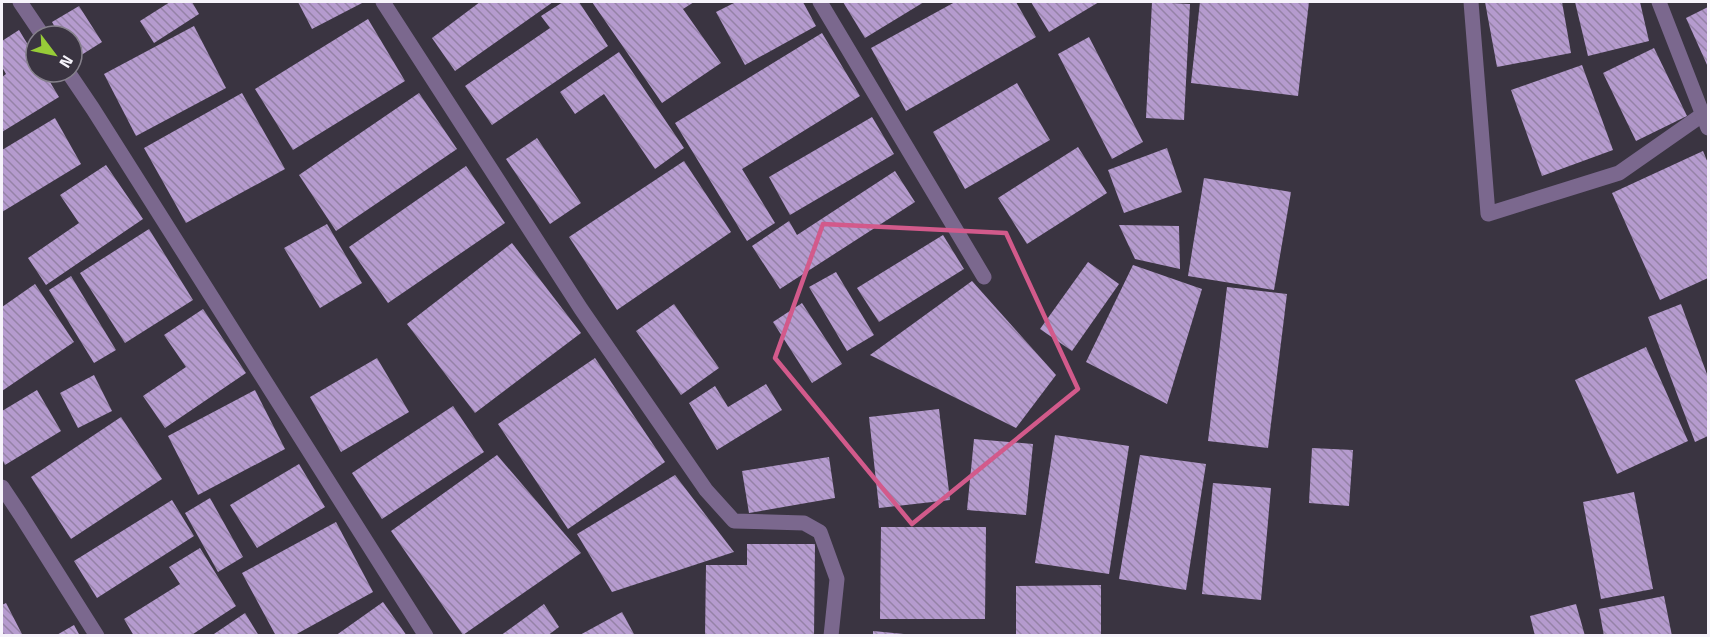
<svg xmlns="http://www.w3.org/2000/svg" width="1710" height="637" font-family="'Titillium Web',sans-serif">
  <style>
    .building { fill: url(#building-back-hatch) }
    .lines { fill: none; stroke-linecap: round; stroke-linejoin: round }
    .minor { stroke: #7b688e; stroke-width: 15 }
    .marked { fill: none; stroke: #d25a8b; stroke-width: 4.5; stroke-linejoin: round }
  </style>
  <defs>
    <pattern id="building-back-hatch" width="6" height="6" patternUnits="userSpaceOnUse" patternTransform="scale(1.5)"><rect width="6" height="6" fill="#b59bce"/><path d="M-1 5l2 2M0 0l6 6M5-1l2 2" fill="none" stroke="#9582a7"/></pattern>
  </defs>
  <rect width="100%" height="100%" fill="#3a3441"/>
  <!-- building -->
  <g class="building">
    <path d="M170 2H192L199 14 154 43 140 21Z"/>
    <path d="M298 2H364L312 29Z"/>
    <path d="M480 2H553L455 71 432 38Z"/>
    <path d="M563 2H579L608 46 492 125 465 86 550 28 541 16Z"/>
    <path d="M592 2H694L683 9 721 63 662 103Z"/>
    <path d="M736 2H803L816 26 745 65 716 12Z"/>
    <path d="M843 2H924L865 38Z"/>
    <path d="M955 2H1016L1036 37 906 111 871 48Z"/>
    <path d="M1031 2H1099L1049 32Z"/>
    <path d="M1152 2 1190 4 1184 120 1146 118Z"/>
    <path d="M1200 2H1309L1298 96 1191 83Z"/>
    <path d="M1485 2H1562L1571 53 1497 67Z"/>
    <path d="M1575 2H1640L1649 41 1588 56Z"/>
    <path d="M79 6 102 42 75 59 72 55V36H60L52 22Z"/>
    <path d="M1708 7V67L1686 18Z"/>
    <path d="M368 19 405 81 293 150 255 89Z"/>
    <path d="M194 26 226 88 136 136 104 74Z"/>
    <path d="M19 30 36 58V72H44L59 97 2 132V77L6 74 2 67V41Z"/>
    <path d="M822 33 860 96 742 169 775 223 747 241 675 123Z"/>
    <path d="M1089 37 1143 142 1112 159 1058 54Z"/>
    <path d="M1654 48 1687 116 1636 141 1603 73Z"/>
    <path d="M619 52 684 148 655 169 604 94 575 114 560 92Z"/>
    <path d="M1582 65 1613 150 1542 176 1511 90Z"/>
    <path d="M1017 83 1050 140 965 189 933 132Z"/>
    <path d="M242 93 285 169 186 223 144 148Z"/>
    <path d="M419 93 457 149 336 231 299 175Z"/>
    <path d="M872 117 894 154 790 215 769 177Z"/>
    <path d="M55 118 81 164 2 212V150Z"/>
    <path d="M537 138 581 203 550 224 506 159Z"/>
    <path d="M1078 147 1107 193 1027 244 998 198Z"/>
    <path d="M1167 148 1182 192 1124 213 1108 170Z"/>
    <path d="M1703 151 1708 163V278L1660 300 1612 193Z"/>
    <path d="M684 161 731 232 617 310 569 237Z"/>
    <path d="M106 165 143 219 46 285 28 258 79 223 60 195Z"/>
    <path d="M466 166 505 223 388 303 349 247Z"/>
    <path d="M895 171 915 202 780 289 752 246 789 221 797 235Z"/>
    <path d="M1204 178 1291 192 1274 290 1188 276Z"/>
    <path d="M327 224 362 283 320 308 284 248Z"/>
    <path d="M1119 225 1179 226 1180 269 1135 259Z"/>
    <path d="M149 229 193 300 125 343 80 273Z"/>
    <path d="M943 235 964 269 879 322 857 288Z"/>
    <path d="M512 243 581 333 475 413 407 324Z"/>
    <path d="M1088 262 1119 284 1072 351 1040 329Z"/>
    <path d="M1133 265 1202 289 1167 404 1086 362Z"/>
    <path d="M836 272 874 335 847 351 809 287Z"/>
    <path d="M71 276 116 350 94 363 49 290Z"/>
    <path d="M972 281 1056 375 1016 428 870 355Z"/>
    <path d="M35 284 74 342 2 391V307Z"/>
    <path d="M1227 287 1287 294 1268 448 1208 441Z"/>
    <path d="M802 303 842 364 812 383 773 322Z"/>
    <path d="M674 304 719 368 681 395 636 331Z"/>
    <path d="M1681 304 1708 377V436L1695 442 1648 317Z"/>
    <path d="M203 309 246 373 165 428 143 396 186 367 164 335Z"/>
    <path d="M1646 347 1688 441 1617 474 1575 380Z"/>
    <path d="M377 358 409 412 341 452 310 397Z"/>
    <path d="M595 358 665 462 568 529 498 424Z"/>
    <path d="M94 375 112 411 78 428 60 393Z"/>
    <path d="M766 384 782 410 717 450 689 403 715 386 728 407Z"/>
    <path d="M37 390 61 431 5 465 2 459V411Z"/>
    <path d="M255 390 285 449 198 495 168 436Z"/>
    <path d="M453 406 484 452 382 519 352 473Z"/>
    <path d="M939 409 950 500 879 508 869 417Z"/>
    <path d="M121 417 162 479 71 539 31 477Z"/>
    <path d="M1055 435 1129 446 1109 574 1035 563Z"/>
    <path d="M974 439 1033 444 1026 515 967 510Z"/>
    <path d="M1312 448 1353 450 1349 506 1309 503Z"/>
    <path d="M497 455 581 553 463 635 391 531Z"/>
    <path d="M1140 455 1206 464 1186 590 1119 579Z"/>
    <path d="M829 457 835 498 749 513 742 471Z"/>
    <path d="M299 464 325 507 257 548 230 505Z"/>
    <path d="M675 475 734 552 612 592 577 534Z"/>
    <path d="M1213 483 1271 488 1261 600 1202 594Z"/>
    <path d="M1634 492 1653 589 1601 599 1583 502Z"/>
    <path d="M210 498 243 557 218 572 185 513Z"/>
    <path d="M172 500 194 536 97 598 74 561Z"/>
    <path d="M336 522 373 592 293 636H276L242 573Z"/>
    <path d="M881 527H986L985 619H880Z"/>
    <path d="M747 544H815L814 636H705L706 565H747Z"/>
    <path d="M200 548 236 606 190 636H134L124 619 180 584 169 567Z"/>
    <path d="M1101 585V636H1016V586Z"/>
    <path d="M1664 596 1672 636H1604L1599 609Z"/>
    <path d="M383 602 407 636H335Z"/>
    <path d="M6 603 23 636H2V605Z"/>
    <path d="M544 604 559 627 547 636H500Z"/>
    <path d="M1576 604 1585 636H1535L1530 616Z"/>
    <path d="M622 612 635 636H578Z"/>
    <path d="M245 613 259 636H211Z"/>
    <path d="M74 625 80 636H55Z"/>
    <path d="M873 631 904 634V636H873Z"/>
  </g>
  <g class="lines">
    <!-- minor -->
    <g class="minor">
      <path d="M20 2 43 36"/>
      <path d="M383 2 581 309 706 490 734 521 804 523 820 532 837 579 831 636"/>
      <path d="M820 2 984 277"/>
      <path d="M1471 2 1488 214 1619 173 1702 115"/>
      <path d="M1659 2 1708 128"/>
      <path d="M68 72 93 109 426 636"/>
      <path d="M2 487 20 514 97 636"/>
    </g>
  </g>
  <!-- marked area -->
  <path class="marked" d="M823 224 1006 233 1078 389 912 524 775 358Z"/>
  <!-- border -->
  <rect width="1710" height="637" fill="none" stroke="#f6f3fb" stroke-width="6"/>
  <!-- north arrow -->
  <g transform="translate(54 54) rotate(122)"><circle r="28" fill="#3a3441" stroke="#85808b" stroke-width="1.5"/>
  <path d="M0-4.5L10 22L0 15L-10 22Z" fill="#97cc38"/>
  <text y="-9" font-size="16" font-weight="bold" text-anchor="middle" fill="#f6f3fb">N</text>
  </g>
</svg>
